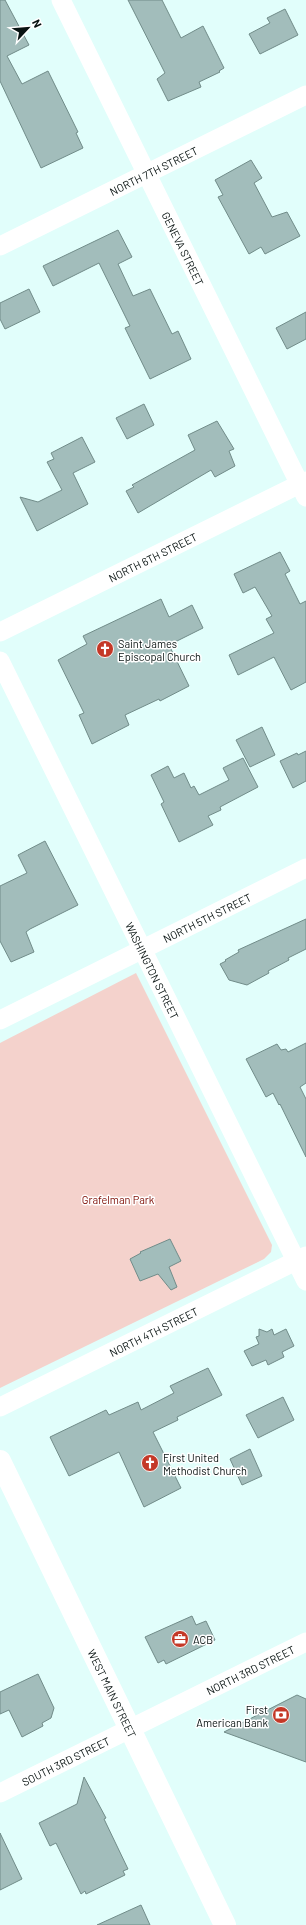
<svg xmlns="http://www.w3.org/2000/svg" width="306" height="1925" font-family="Barlow,sans-serif">
  <style>
    .green { fill: #f4d2cc }
    .building { fill: #a2bdbb; stroke: #718c89 }
    .lines { fill: none; stroke-linecap: round; stroke-linejoin: round }
    .minor { stroke: #fff; stroke-width: 19 }
    .primary { stroke: #fff; stroke-width: 22 }
    .labels { text-anchor: middle; dominant-baseline: central; stroke-width: 3; stroke-linejoin: round; paint-order: stroke }
    .street-label { font-size: 11px; fill: #091312; stroke: #fff }
    .poi-label { font-size: 11px; fill: #091312; stroke: #fff; text-anchor: start }
    .park-label { font-size: 11px; fill: #7d0c03; stroke: #fff }
  </style>
  <rect width="100%" height="100%" fill="#e1fefb"/>
  <!-- green -->
  <path class="green" d="M136 973 272 1245 271 1252 264 1259 0 1388V1043Z"/>
  <!-- building -->
  <g class="building">
    <path d="M0 0H5L29 45 7 56 22 84 48 71 78 132 76 133 83 148 41 168 0 81Z"/>
    <path d="M128 0H162L181 38 203 26 224 68 219 71 220 72 199 82 201 87 168 101 157 79 165 73Z"/>
    <path d="M285 9 298 35 260 54 249 34 270 23 267 18Z"/>
    <path d="M251 160 262 178 254 183 272 217 287 212 300 236 265 254 261 247 249 254 218 197 223 195 215 180Z"/>
    <path d="M118 230 132 257 118 264 133 296 150 289 172 334 178 331 191 359 150 379 125 328 130 326 99 263 53 286 43 266Z"/>
    <path d="M29 289 40 312 5 329 0 319V303Z"/>
    <path d="M306 312V339L287 349 276 328Z"/>
    <path d="M144 404 154 425 127 439 116 418Z"/>
    <path d="M217 421 234 449 229 451 235 466 215 477 211 470 138 513 126 491 134 487 132 485 195 450 188 435Z"/>
    <path d="M82 437 95 462 73 473 88 504 37 531 20 497 38 502 62 490 47 462 54 459 51 453Z"/>
    <path d="M280 552 290 571 285 574 300 604 306 601V682L291 690 274 657 238 675 229 655 274 633 266 619 272 616 255 587 243 593 234 574Z"/>
    <path d="M161 599 169 617 192 605 203 628 169 645 189 686 160 701 159 699 125 715 129 725 92 744 79 715 84 713 58 660 87 644 83 636Z"/>
    <path d="M262 727 275 755 250 767 236 740Z"/>
    <path d="M306 751V781L293 788 280 761 297 753 298 755Z"/>
    <path d="M243 758 258 787 220 807 221 810 208 816 213 825 179 842 161 804 164 802 151 775 168 766 174 778 184 773 191 788 194 786 199 795 229 780 223 768Z"/>
    <path d="M45 841 78 905 30 929 26 932 34 952 11 962 0 941V886L27 873 18 855Z"/>
    <path d="M306 919V949L288 958 289 960 268 971 269 973 247 985 229 980 220 964 226 961 225 960 239 952 238 950Z"/>
    <path d="M306 1043V1083L300 1087 306 1099V1157L280 1104 279 1105 273 1093 266 1097 246 1059 277 1044 281 1050 286 1049 288 1052Z"/>
    <path d="M170 1239 181 1261 169 1267 177 1287 171 1290 158 1274 140 1281 130 1259 141 1253 140 1252Z"/>
    <path d="M259 1329 267 1332 272 1329 274 1335 286 1329 294 1346 282 1352 284 1357 268 1365 266 1360 252 1366 244 1351 259 1344 256 1337 259 1336Z"/>
    <path d="M208 1368 222 1395 177 1417 178 1420 153 1432 181 1488 144 1507 119 1452 69 1476 50 1437 106 1410 109 1415 138 1402 141 1410 174 1393 170 1386Z"/>
    <path d="M283 1397 294 1420 258 1438 246 1415Z"/>
    <path d="M250 1449 262 1476 242 1485 230 1459Z"/>
    <path d="M192 1616 196 1625 206 1621 215 1640 166 1664 164 1660 158 1663 145 1637Z"/>
    <path d="M38 1674 54 1708 51 1718 42 1723 43 1726 22 1737 9 1710 0 1714V1692Z"/>
    <path d="M297 1695 306 1699V1762L224 1732Z"/>
    <path d="M84 1777 106 1818 104 1819 128 1869 123 1871 125 1875 86 1894 85 1891 81 1894 56 1843 50 1846 39 1823 77 1804Z"/>
    <path d="M0 1833 22 1879 0 1890Z"/>
    <path d="M141 1905 150 1925H97Z"/>
  </g>
  <g class="lines">
    <!-- minor -->
    <g class="minor">
      <path id="s1" d="M61 0 306 497"/>
      <path id="s2" d="M0 246 306 95"/>
      <path id="s3" d="M0 632 306 481"/>
      <path id="s4" d="M0 661 306 1281"/>
      <path id="s5" d="M0 1020 306 868"/>
      <path id="s6" d="M0 1407 306 1256"/>
      <path id="s7" d="M0 1793 306 1642"/>
    </g>
    <!-- primary -->
    <path class="primary" id="s8" d="M0 1461 225 1925"/>
  </g>
  <!-- icons -->
  <defs>
    <g id="church-disc" transform="scale(0.9)"><circle r="9.5" fill="#c43827" stroke="#fff"/><path d="M-1.2-6h2.4v3.5h3.3v2.4h-3.3V6h-2.4V-.1h-3.3v-2.4h3.3Z" fill="#fff"/></g>
    <g id="office-disc" transform="scale(0.9)"><circle r="9.5" fill="#c43827" stroke="#fff"/><path d="M-6-3h4V-5.5h4V-3h4V5H-6ZM-1-4.5V-3h2v-1.5ZM-6 0V1H6V0Z" fill="#fff"/></g>
    <g id="bank-disc" transform="scale(0.9)"><circle r="9.5" fill="#c43827" stroke="#fff"/><path d="M-6-4H6V4H-6ZM0-2.3a2.3 2.3 0 1 0 0 4.6a2.3 2.3 0 1 0 0-4.6Z" fill="#fff"/></g>
  </defs>
  <g fill-rule="evenodd">
    <use href="#church-disc" x="105" y="649"/>
    <use href="#church-disc" x="150" y="1463"/>
    <use href="#office-disc" x="180" y="1639"/>
    <use href="#bank-disc" x="281" y="1715"/>
  </g>
  <g class="labels">
    <!-- street labels -->
    <g class="street-label">
      <text stroke="none"><textPath href="#s2" startOffset="171">NORTH 7TH STREET</textPath></text>
      <text stroke="none"><textPath href="#s1" startOffset="277">GENEVA STREET</textPath></text>
      <text stroke="none"><textPath href="#s3" startOffset="170">NORTH 6TH STREET</textPath></text>
      <text stroke="none"><textPath href="#s5" startOffset="231">NORTH 5TH STREET</textPath></text>
      <text stroke="none"><textPath href="#s4" startOffset="345">WASHINGTON STREET</textPath></text>
      <text stroke="none"><textPath href="#s6" startOffset="171">NORTH 4TH STREET</textPath></text>
      <text stroke="none"><textPath href="#s7" startOffset="279">NORTH 3RD STREET</textPath></text>
      <text stroke="none"><textPath href="#s8" startOffset="258">WEST MAIN STREET</textPath></text>
      <text stroke="none"><textPath href="#s7" startOffset="73">SOUTH 3RD STREET</textPath></text>
    </g>
    <!-- poi labels -->
    <g class="poi-label">
      <text x="118" y="643">Saint James<tspan x="118" dy="13">Episcopal Church</tspan></text>
      <text x="163" y="1457">First United<tspan x="163" dy="13">Methodist Church</tspan></text>
      <text x="193" y="1639">ACB</text>
      <text x="268" y="1709" text-anchor="end">First<tspan x="268" dy="13">American Bank</tspan></text>
    </g>
    <!-- park labels -->
    <g class="park-label">
      <text x="118" y="1199">Grafelman Park</text>
    </g>
  </g>
  <!-- north arrow -->
  <g transform="translate(28 28) rotate(64)" stroke="#ffffff" stroke-width="3" paint-order="stroke">
  <path d="M0-3L7 15L0 10L-7 15Z" fill="#091312"/>
  <text y="-6" font-size="11" font-weight="bold" text-anchor="middle" fill="#091312">N</text>
  </g>
</svg>
